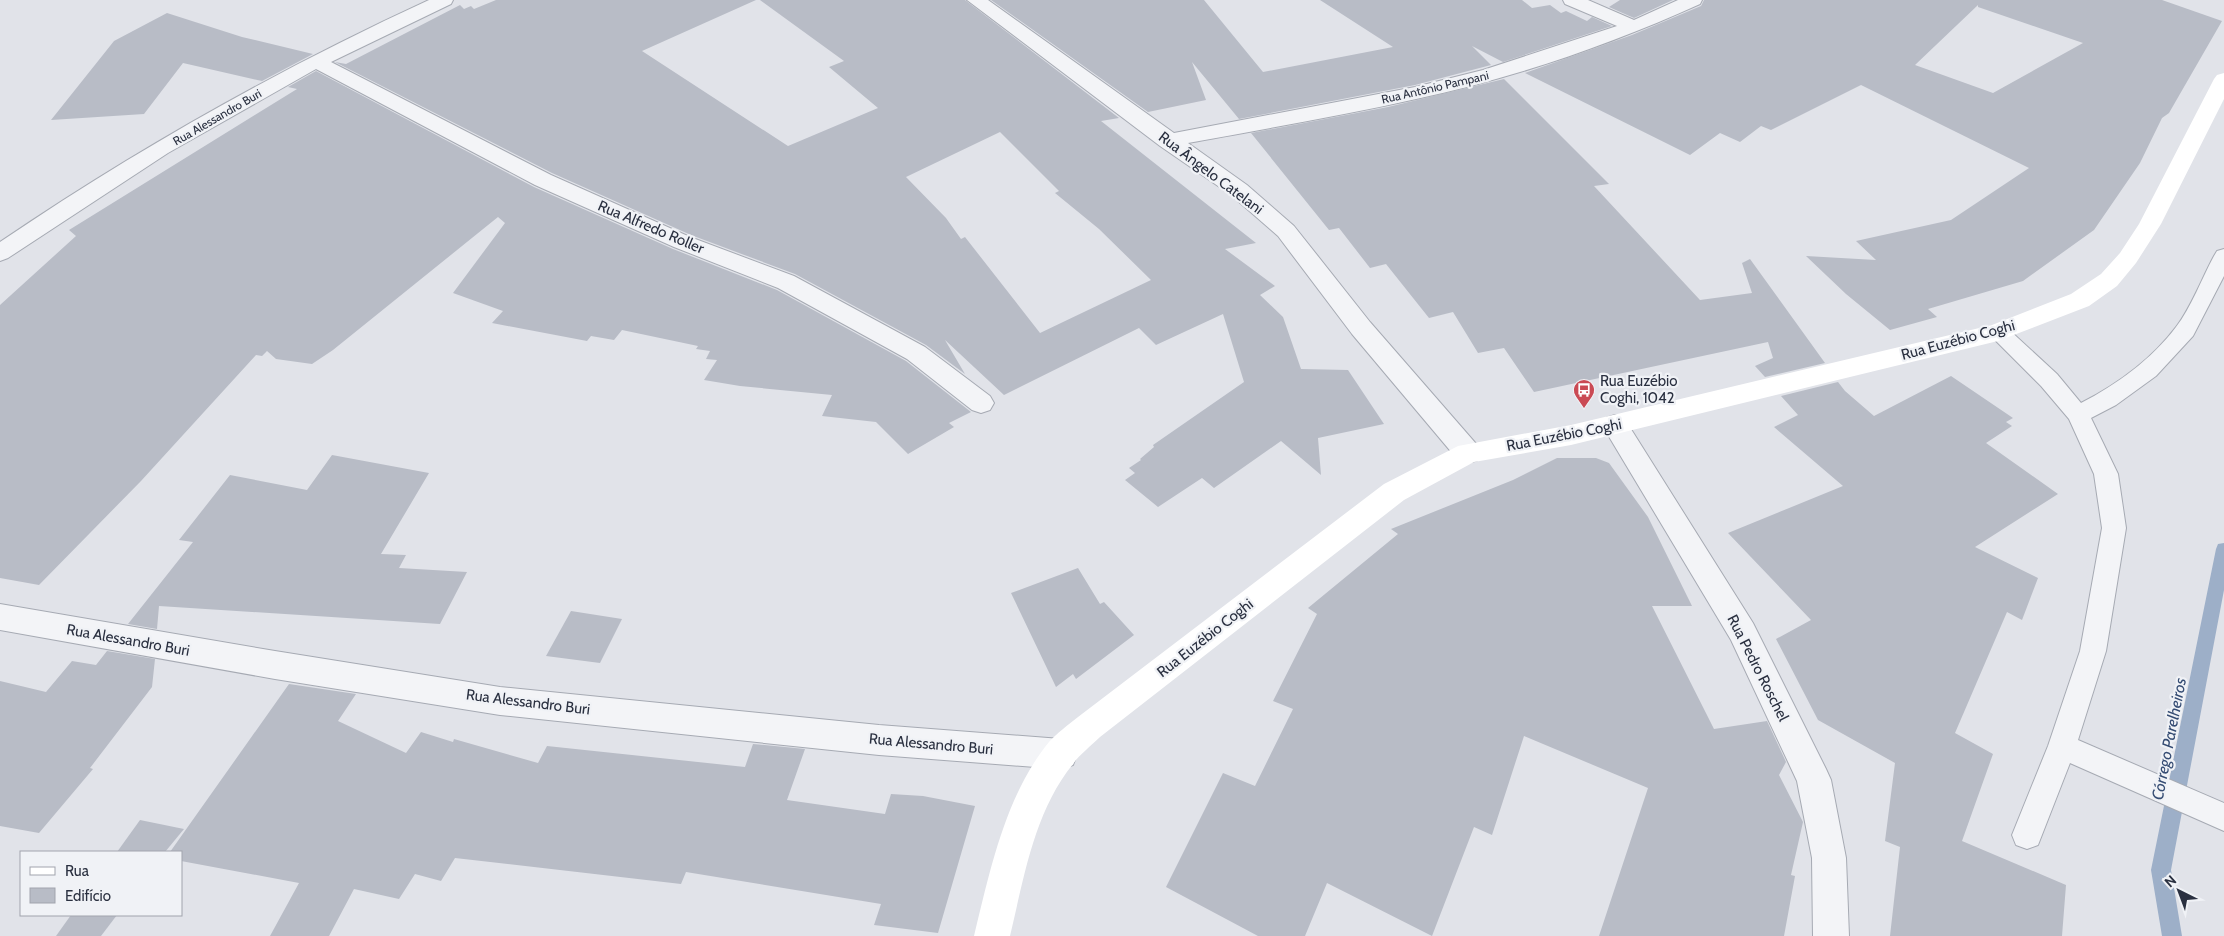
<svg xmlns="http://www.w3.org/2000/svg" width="2224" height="936" font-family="Cabin,sans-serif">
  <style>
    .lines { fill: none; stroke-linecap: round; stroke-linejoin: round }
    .stream { fill: #9dafc8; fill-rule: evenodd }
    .building { fill: #b8bcc6; fill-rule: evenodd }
    .lane-casing { stroke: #a6aab3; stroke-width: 2 }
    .street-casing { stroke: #a6aab3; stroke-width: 2 }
    .lane { fill: #f3f4f7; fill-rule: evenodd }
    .street { fill: #f3f4f7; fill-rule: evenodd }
    .secondary { fill: #fff; fill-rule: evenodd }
    .labels { text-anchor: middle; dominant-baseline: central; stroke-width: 4.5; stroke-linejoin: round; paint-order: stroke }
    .far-street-label { font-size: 12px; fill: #2a3040; stroke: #f0f2f6 }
    .street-label { font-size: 15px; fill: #2a3040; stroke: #f0f2f6 }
    .poi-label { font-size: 15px; fill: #2a3040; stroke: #f0f2f6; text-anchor: start }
    .water-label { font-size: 16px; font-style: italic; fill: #354c73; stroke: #f0f2f6 }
  </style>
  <rect width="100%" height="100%" fill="#e1e3e9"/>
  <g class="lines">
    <!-- stream -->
    <path class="stream" d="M2224 543V590L2171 870 2182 936H2162L2151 870 2216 549 2218 544Z"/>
  </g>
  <!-- building -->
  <g class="building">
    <path d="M496 0H756L642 51 788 146 878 108 829 67 844 61 760 0H965L1119 118 1101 121 1256 243 1225 249 1275 286 1260 295 1283 317 1301 369 1348 370 1384 424 1318 438 1321 475 1281 441 1214 488 1202 478 1158 507 1125 480 1135 473 1129 468 1141 460 1140 459 1154 447 1153 445 1244 382 1223 314 1156 345 1139 328 1004 395 945 340 965 374 926 345 795 274 691 235 552 173 335 62 346 64 460 5 464 9 471 6 474 9ZM1000 132 1059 191 1055 193 1099 229 1151 280 1040 333 965 237 961 239 946 218 906 177Z"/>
    <path d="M991 0H1204L1263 72 1393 47 1320 0H1522L1532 8 1550 5 1561 13 1566 11 1587 21 1592 17 1612 26 1503 62 1472 46 1491 65 1415 85 1239 119 1192 62 1206 100 1148 112Z"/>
    <path d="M1620 0H1673L1634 18 1609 7Z"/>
    <path d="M1704 0H2162L2222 21 2169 113 2162 118 2140 163 2094 230 2023 281 1928 309 1937 317 1890 330 1846 294 1806 256 1876 260 1856 241 1951 220 2029 168 1861 85 1771 130 1761 126 1740 142 1720 133 1690 155 1525 73 1632 35 1701 6ZM1978 5V7L2083 43 1993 93 1915 65Z"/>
    <path d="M167 13 242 37 313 54 262 81 183 63 144 114 51 120 114 41Z"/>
    <path d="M316 71 534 187 673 249 777 290 906 361 971 412 949 423 954 427 908 454 876 422 822 416 832 395 740 386 704 380 717 360 706 359 710 351 696 349 698 346 622 330 614 340 591 336 587 341 492 323 503 311 453 293 505 223 498 217 333 350 312 364 276 359 267 351 262 356 256 355 141 481 39 585 0 578V305L76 236 69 230 297 89 288 87Z"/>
    <path d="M1504 79 1609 184 1594 186 1700 300 1752 293 1742 263 1750 259 1825 363 1765 377 1755 366 1773 358 1768 342 1534 392 1504 348 1478 353 1453 312 1429 318 1386 264 1370 268 1339 228 1329 230 1251 133 1388 107Z"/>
    <path d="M1951 376 2013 418 2006 422 2012 426 1986 443 2058 494 1975 547 2038 578 2022 620 2007 612 1955 733 1993 754 1962 841 2066 885 2062 936H1890L1900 847 1885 841 1895 763 1818 720 1776 639 1811 620 1728 533 1843 486 1774 427 1798 415 1781 396 1838 382 1845 391 1874 416Z"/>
    <path d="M332 455 429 473 381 554 406 555 399 568 467 572 440 624 159 606 157 629 128 624 193 542 179 540 230 475 307 490Z"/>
    <path d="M1557 458H1596L1609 463 1648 517 1692 606H1652L1714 729 1767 721 1786 762 1779 775 1803 822 1791 875 1795 876 1784 936H1599L1648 788 1524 736 1492 835 1474 827 1432 936 1327 883 1305 936H1258L1166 887 1223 773 1255 786 1293 709 1273 701 1317 614 1308 608 1398 534 1391 529 1513 480Z"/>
    <path d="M1078 568 1100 604 1104 602 1134 635 1076 679 1073 674 1056 687 1011 593Z"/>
    <path d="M571 611 622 619 600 663 546 656Z"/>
    <path d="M107 651 155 659 152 687 90 768 93 769 39 833 0 826V681L46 692 72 661 96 665Z"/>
    <path d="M289 684 356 694 338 721 406 753 421 732 453 742 454 739 538 763 547 746 745 767 753 744 805 749 787 800 885 814 891 794 923 796 975 806 938 933 874 925 881 904 686 872 681 884 455 858 441 881 415 874 399 899 354 889 329 936H270L299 883 181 861V852H170Z"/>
    <path d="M140 820 184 829 165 852H117Z"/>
    <path d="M71 915H117L101 936H56Z"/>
  </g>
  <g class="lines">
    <!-- lane casing -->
    <g class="lane-casing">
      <path id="lane" d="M2224 249V276L2193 336 2156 376 2116 405 2091 418 2118 474 2126 528 2106 651 2078 740 2224 803V831L2070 763 2038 845 2027 849 2016 845 2012 835 2048 746 2080 651 2102 528 2094 474 2069 419 2041 386 1987 332 1990 327 1998 325 2006 327 2057 374 2081 403C2116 385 2152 359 2176 327 2191 308 2202 278 2214 256L2217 251Z"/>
    </g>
    <!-- street casing -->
    <g class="street-casing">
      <g id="street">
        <path d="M429 0H453L451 4 331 62 551 175 690 237 794 276 925 347 990 396 994 403 990 410 981 413 972 410 907 359 778 288 674 247 535 185 316 69 168 153 8 258 0 261V242C137 149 279 69 429 0Z"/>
        <path d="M967 0H988L1174 133 1415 87 1483 70 1617 26 1565 4 1563 0H1588L1634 20 1678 0H1702L1700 4C1610 45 1513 78 1416 99 1340 116 1264 129 1188 143L1247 185 1294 226 1370 322 1478 446 1482 453 1478 460 1468 463 1458 460 1352 334 1278 236 1231 195 1160 146Z"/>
        <path d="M1615 415 1624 418 1753 623 1826 769 1831 780 1846 858 1849 936H1813L1812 858 1797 781 1731 640 1602 425 1606 418Z"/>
        <path d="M0 604 275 651 500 687 879 725 1061 739 1073 743 1077 754 1073 765 1061 769 879 755 500 715 275 679 0 630Z"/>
      </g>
    </g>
    <!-- lane -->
    <use href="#lane" class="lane"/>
    <!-- street -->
    <use href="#street" class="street"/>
    <!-- secondary -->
    <path class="secondary" d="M2224 73V99L2161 224 2136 263 2117 286 2089 306 1998 341 1571 445 1474 462 1404 500 1100 737C1091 746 1080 754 1073 764 1034 812 1024 878 1010 936H974C990 871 1005 796 1049 742 1057 733 1068 725 1078 717L1384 484 1458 446 1571 425 1992 325 2071 294 2101 274 2120 253 2139 224 2214 79 2217 75Z"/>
  </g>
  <!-- icons -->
  <defs>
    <g id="bus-pin" transform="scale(1.125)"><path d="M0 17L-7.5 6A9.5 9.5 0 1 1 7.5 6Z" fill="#ca4a54" stroke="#f0f2f6"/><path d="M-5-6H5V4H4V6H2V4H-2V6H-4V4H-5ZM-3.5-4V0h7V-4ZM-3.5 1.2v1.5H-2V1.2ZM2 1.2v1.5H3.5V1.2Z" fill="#fff"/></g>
  </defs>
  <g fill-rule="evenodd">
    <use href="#bus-pin" x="1584" y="390"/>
  </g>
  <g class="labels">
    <!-- far-street labels -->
    <g class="far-street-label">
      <text transform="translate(1435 87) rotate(-13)">Rua Antônio Pampani</text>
      <text transform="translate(217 117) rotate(-30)">Rua Alessandro Buri</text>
    </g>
    <!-- street labels -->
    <g class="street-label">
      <text transform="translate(1211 173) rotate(37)">Rua Ângelo Catelani</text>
      <text transform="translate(651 227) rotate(23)">Rua Alfredo Roller</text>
      <text transform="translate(1958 340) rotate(-15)">Rua Euzébio Coghi</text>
      <text transform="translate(1564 435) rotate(-11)">Rua Euzébio Coghi</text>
      <text transform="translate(1205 638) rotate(-38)">Rua Euzébio Coghi</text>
      <text transform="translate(128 640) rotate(10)">Rua Alessandro Buri</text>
      <text transform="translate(1758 668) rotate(63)">Rua Pedro Roschel</text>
      <text transform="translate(528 702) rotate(7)">Rua Alessandro Buri</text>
      <text transform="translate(931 744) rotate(5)">Rua Alessandro Buri</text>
    </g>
    <!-- poi labels -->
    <g class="poi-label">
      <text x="1600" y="381">Rua Euzébio<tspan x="1600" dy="17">Coghi, 1042</tspan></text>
    </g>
    <!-- water labels -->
    <g class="water-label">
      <text transform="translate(2169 739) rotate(-79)">Córrego Parelheiros</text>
    </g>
  </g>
  <!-- legend -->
  <rect x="20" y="851" width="162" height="65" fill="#f0f2f6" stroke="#a1a4ad"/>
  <rect x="30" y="867" width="25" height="8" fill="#ffffff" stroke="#a1a4ad"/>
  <text x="65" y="876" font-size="15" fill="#2a3040">Rua</text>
  <rect x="30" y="888" width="25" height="15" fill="#b8bcc6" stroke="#a1a4ad"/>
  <text x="65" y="901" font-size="15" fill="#2a3040">Edifício</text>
  <!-- north arrow -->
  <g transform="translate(2179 891) rotate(318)" stroke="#f0f2f6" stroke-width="4" paint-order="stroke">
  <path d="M0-4L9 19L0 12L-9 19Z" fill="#2a3040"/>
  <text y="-8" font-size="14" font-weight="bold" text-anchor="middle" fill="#2a3040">N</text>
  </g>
</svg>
